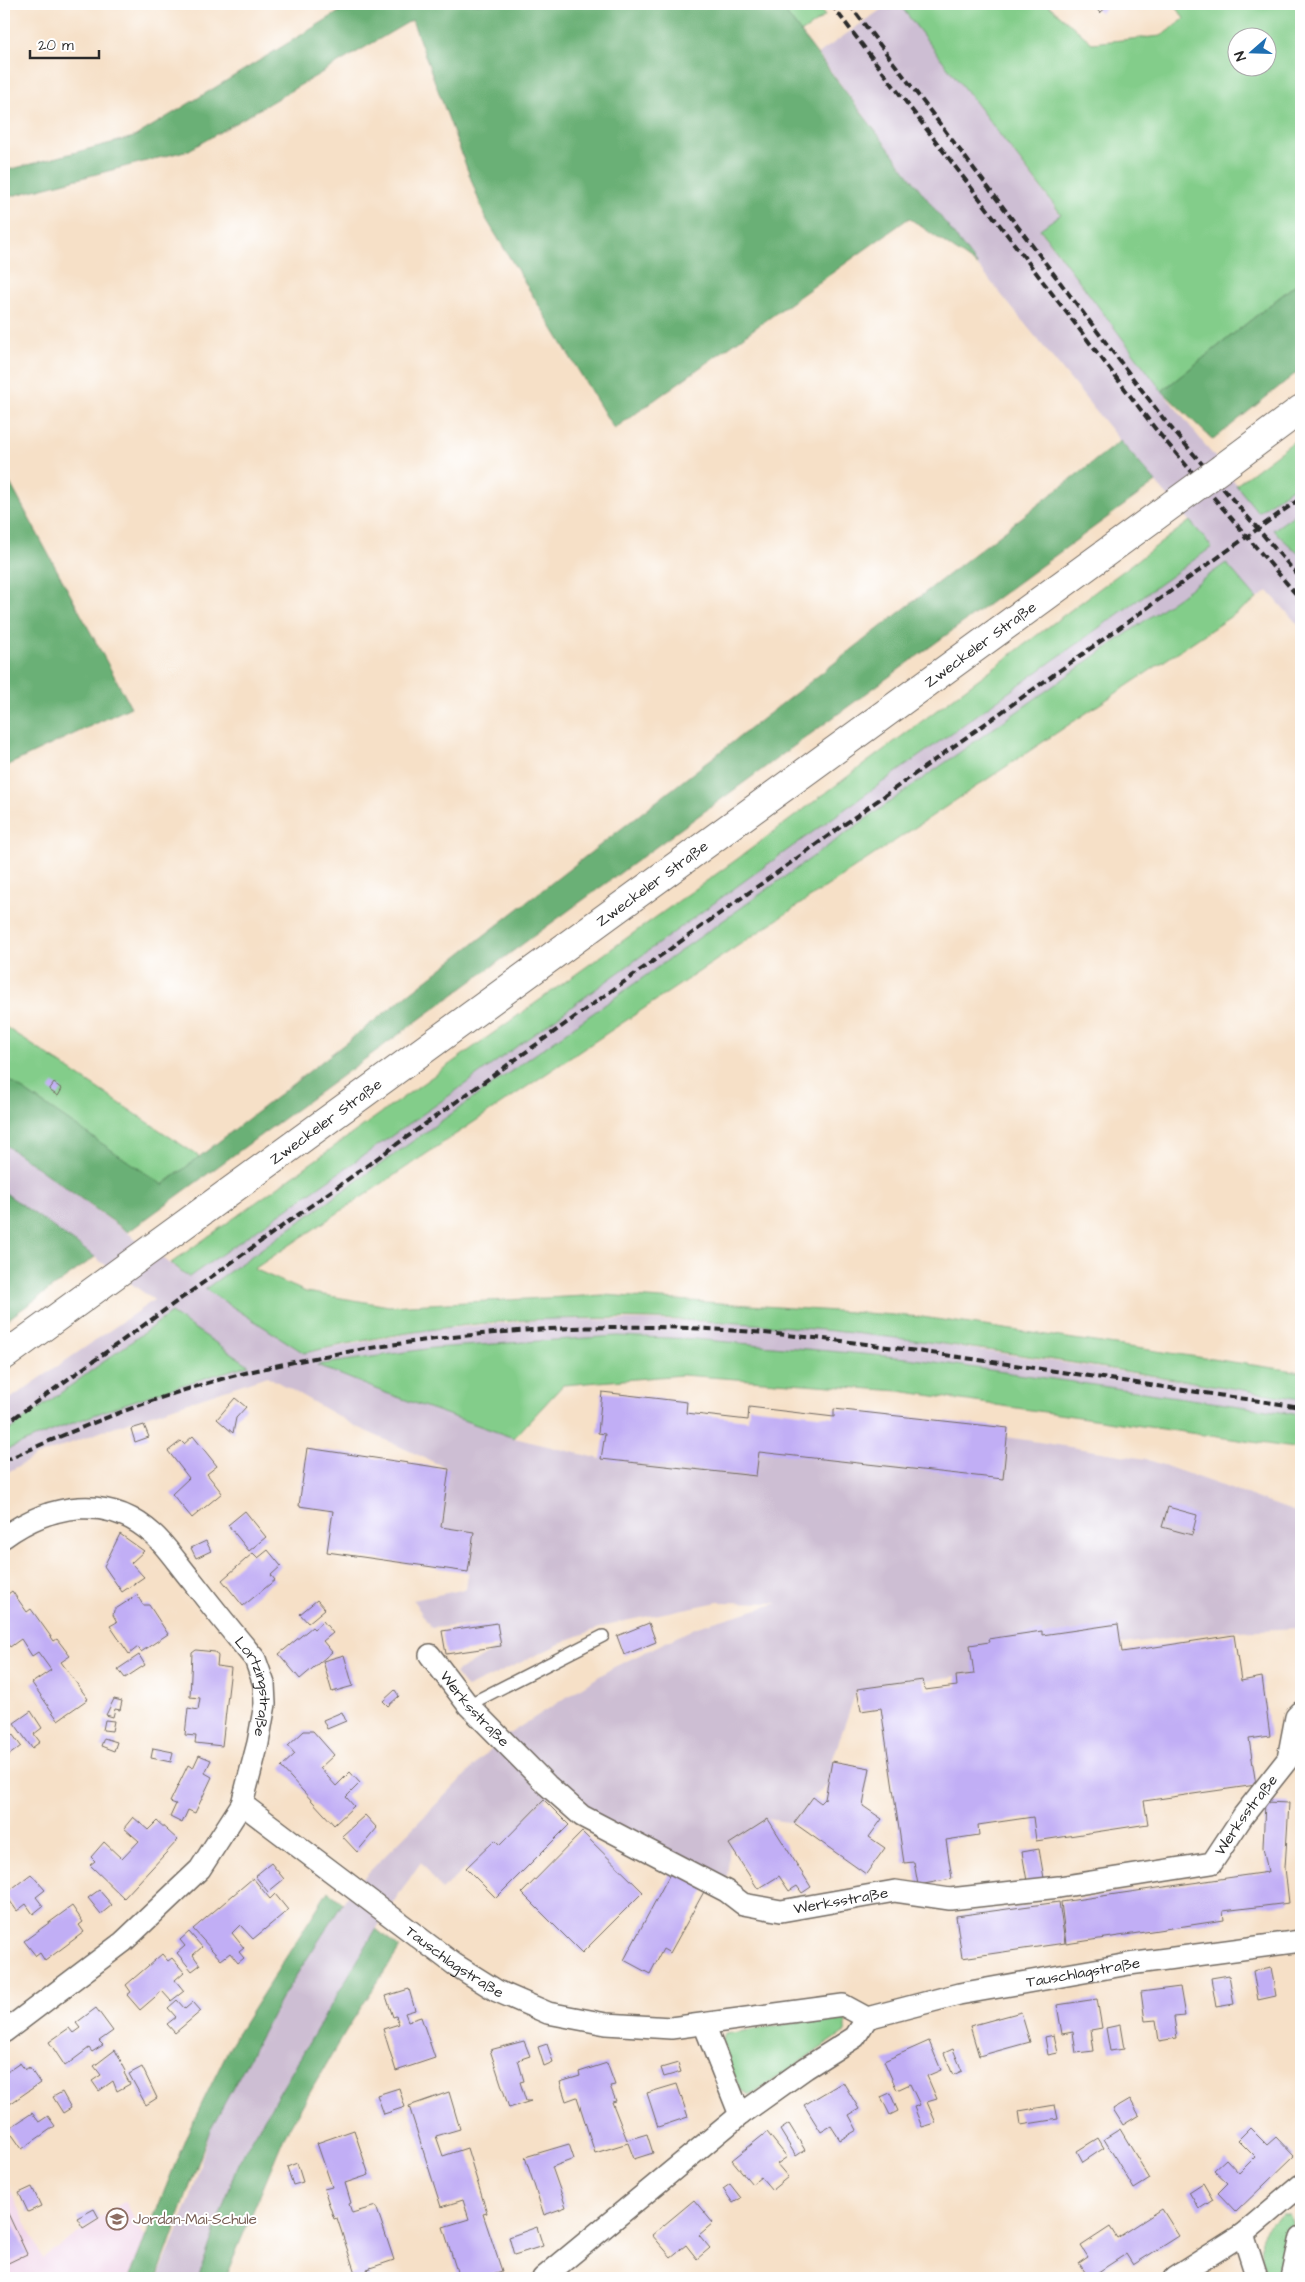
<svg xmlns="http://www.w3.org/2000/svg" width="1305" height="2282" font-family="'Architects Daughter',sans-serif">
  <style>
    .built { fill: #efd0e7 }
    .industrial { fill: #cdbed3 }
    .green { fill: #83cd8a; stroke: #577c5a; fill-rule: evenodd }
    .forest { fill: #6ab076; stroke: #4a6e50 }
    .building { fill: #c1aef5 }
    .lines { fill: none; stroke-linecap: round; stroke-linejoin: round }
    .lane-casing { stroke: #726a62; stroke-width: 14 }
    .street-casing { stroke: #726a62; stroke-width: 24 }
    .secondary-casing { stroke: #726a62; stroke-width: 30 }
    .lane { stroke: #fff; stroke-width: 11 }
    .street { stroke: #fff; stroke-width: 21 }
    .secondary { stroke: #fff; stroke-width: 28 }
    .rail { stroke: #2b2b2b; stroke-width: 4; stroke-dasharray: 8 4; stroke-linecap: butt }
    .secondary-bridge-casing { stroke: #726a62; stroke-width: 30; stroke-linecap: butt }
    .secondary-bridge { stroke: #fff; stroke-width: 28 }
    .labels { text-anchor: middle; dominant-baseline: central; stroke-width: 4; stroke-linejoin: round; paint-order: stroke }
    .street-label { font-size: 15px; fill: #2b2b2b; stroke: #fff }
    .education-label { font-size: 15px; fill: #785e54; stroke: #fff; text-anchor: start }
  </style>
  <rect width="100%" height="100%" fill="#fff"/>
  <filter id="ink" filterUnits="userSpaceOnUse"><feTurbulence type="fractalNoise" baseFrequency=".02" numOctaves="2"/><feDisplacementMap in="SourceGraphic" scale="10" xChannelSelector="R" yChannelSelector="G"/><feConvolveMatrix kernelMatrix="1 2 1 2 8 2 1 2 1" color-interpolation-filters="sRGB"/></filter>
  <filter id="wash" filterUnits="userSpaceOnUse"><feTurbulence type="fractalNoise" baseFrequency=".0096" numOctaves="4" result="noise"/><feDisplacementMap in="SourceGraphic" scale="20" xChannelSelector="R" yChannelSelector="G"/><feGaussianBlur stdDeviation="1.12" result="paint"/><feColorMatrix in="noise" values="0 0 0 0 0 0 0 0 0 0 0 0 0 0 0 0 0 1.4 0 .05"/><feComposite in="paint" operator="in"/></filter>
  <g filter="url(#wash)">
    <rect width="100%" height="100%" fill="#f6e0c7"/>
    <!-- built -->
    <path class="built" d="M4 2176 42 2258 125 2201 145 2237 129 2278H4Z"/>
    <!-- industrial -->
    <path class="industrial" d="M889 4H899L1061 215 1040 230 1162 391 1258 511 1301 481V510L1273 530 1301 556V628L1268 591 1257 599 1226 564 205 1289 304 1353 429 1330 552 1319 693 1321 771 1325 906 1339 1301 1399V1415L907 1358 694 1339 617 1336 433 1348 318 1365 383 1392 514 1438 601 1459 756 1476 759 1452 1003 1479 1007 1437 1146 1459 1301 1514V1628L1216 1632 1121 1644 1118 1624 1042 1635V1631L989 1639 974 1674 857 1689 832 1761 828 1785 812 1797 794 1823 768 1819 730 1844 726 1891 554 1791 500 1845 495 1840 442 1890 421 1862 386 1913 238 2163 198 2278H158L191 2197 210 2130 281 1999 313 1946 353 1888 501 1739 612 1668 697 1627 778 1603 718 1602 610 1624 570 1639 467 1688 455 1673 501 1646 497 1623 431 1628 413 1600 466 1589 474 1532 441 1527 449 1469 359 1428 267 1376 116 1426 37 1456 4 1474V1451L64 1424 159 1391 249 1365 171 1313 4 1434V1403L154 1300 4 1192V1144L189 1277 446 1098 747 879 1212 547 1120 441 978 266 818 54Z"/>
    <!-- green -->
    <g class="green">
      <path d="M779 4H816L825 16 801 33Z"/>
      <path d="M899 4H1047L1092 43 1161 36 1184 19 1175 4H1301V280L1162 391 1040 229 1061 214ZM1238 38H1268V68H1238Z"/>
      <path d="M1301 436V481L1258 512 1236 485Z"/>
      <path d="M1301 510V556L1273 530Z"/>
      <path d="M1190 521 1212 547 747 879 446 1098 189 1277 171 1263 736 860Z"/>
      <path d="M1226 563 1257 599 254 1269 306 1292 389 1306 604 1295 922 1317 1301 1372V1399C1054 1361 805 1312 554 1319 472 1321 383 1335 304 1353L205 1289Z"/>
      <path d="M4 1026 200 1157 162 1185 4 1077Z"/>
      <path d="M171 1313 249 1365C165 1389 84 1416 4 1451V1434Z"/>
      <path d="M617 1336 694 1339 907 1358 1301 1415V1449L899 1391 682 1375 563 1385 514 1438 383 1392 317 1365 433 1348Z"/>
      <path d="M837 2016 846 2021V2031L755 2093 750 2095 740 2090 722 2042 725 2034Z"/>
      <path d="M1282 2214H1289L1293 2222 1282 2275 1279 2278H1270C1266 2273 1264 2267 1262 2259 1257 2235 1264 2230 1282 2214Z"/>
    </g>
    <!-- forest -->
    <g class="forest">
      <path d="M352 4H779L978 266 909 218 614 429 485 217 412 20 189 150 4 198V171L134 137Z"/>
      <path d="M1301 280V369L1213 440 1162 391Z"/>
      <path d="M1120 441 1156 482 128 1232 4 1144V1077L163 1185Z"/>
      <path d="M4 472 131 707 4 767Z"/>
      <path d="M4 1192 95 1257 4 1322Z"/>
      <path d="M328 1891 343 1903 281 1999 210 2130 157 2278H129L189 2130 231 2044Z"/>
      <path d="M376 1929 400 1948 347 2029 284 2137 225 2278H198L238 2163Z"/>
    </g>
    <g id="blocks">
      <!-- building -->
      <g class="building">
        <path d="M1092 4H1110L1100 13Z"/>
        <path d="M54 1083 62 1089 58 1096 49 1090Z"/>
        <path d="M602 1392 687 1402 686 1413 748 1420 749 1407 834 1417V1409L1008 1428 1003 1479 759 1452 756 1476 601 1459 605 1434 598 1433Z"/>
        <path d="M235 1398 246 1407 236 1418 233 1433 217 1419Z"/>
        <path d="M144 1425 149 1437 135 1442 131 1429Z"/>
        <path d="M193 1436 217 1466 207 1474 222 1493 192 1518 172 1494 189 1478 168 1451 181 1441 184 1444Z"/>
        <path d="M307 1448 449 1469 441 1527 474 1532 468 1572 327 1552 333 1511 299 1506Z"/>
        <path d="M1168 1507 1197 1515 1192 1535 1162 1527Z"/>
        <path d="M245 1511 266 1537 249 1551 228 1525Z"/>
        <path d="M120 1534 144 1551 131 1563 144 1577 122 1592 104 1566Z"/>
        <path d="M206 1541 211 1551 196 1558 191 1548Z"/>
        <path d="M268 1550 281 1566 271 1575 275 1580 243 1606 222 1580 253 1553 258 1558Z"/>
        <path d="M12 1591 27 1612 31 1609 54 1641 57 1639 70 1656 61 1662 88 1699 58 1720 32 1683 51 1670 38 1652 32 1656 21 1639 10 1647 4 1639V1597Z"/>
        <path d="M137 1595 143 1605H149L168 1634 141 1652 138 1647 129 1654 110 1626 117 1622 113 1615 114 1610Z"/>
        <path d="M317 1600 325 1609 308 1623 300 1614Z"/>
        <path d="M323 1621 333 1633 323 1641 332 1652 300 1679 279 1654 312 1627 314 1629Z"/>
        <path d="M497 1623 501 1646 446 1654 442 1631Z"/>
        <path d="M649 1623 656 1642 624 1655 617 1636Z"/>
        <path d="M1118 1624 1122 1652 1234 1635 1241 1681 1262 1677 1270 1736 1249 1739 1256 1785 1144 1801 1148 1824 1036 1841 1033 1817 978 1825 979 1835 946 1840 952 1879 918 1885 914 1862 904 1863 881 1708 861 1711 857 1689 923 1680 925 1690 957 1686 956 1676 974 1674 970 1645 989 1642 988 1639 1042 1631V1635Z"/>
        <path d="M196 1650 215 1652 218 1656 217 1666 231 1668 222 1746 195 1743 196 1736 185 1735 188 1708 198 1710 200 1698 190 1697 192 1653Z"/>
        <path d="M139 1655 145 1665 125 1678 118 1669Z"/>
        <path d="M344 1655 353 1686 332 1692 323 1661Z"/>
        <path d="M395 1690 399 1696 388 1706 383 1701Z"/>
        <path d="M114 1699 122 1701 120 1710 115 1709 113 1717 106 1715Z"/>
        <path d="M31 1711 42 1728 34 1734 40 1742 32 1748 14 1723Z"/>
        <path d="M342 1712 346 1721 327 1729 323 1720Z"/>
        <path d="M105 1720 114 1721 112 1731 103 1730Z"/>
        <path d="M4 1723 21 1746 4 1759Z"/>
        <path d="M304 1731H313L334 1755 320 1768 336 1786 350 1772 360 1783 346 1797 354 1806 334 1825 281 1767 295 1754 288 1746Z"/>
        <path d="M104 1738 117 1742 114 1751 101 1746Z"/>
        <path d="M153 1748 173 1752 171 1762 151 1758Z"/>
        <path d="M199 1755 211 1760 205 1773 212 1777 195 1813 188 1810 182 1823 170 1817 176 1804 170 1802 188 1765 193 1768Z"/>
        <path d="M832 1761 870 1768 863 1806 882 1819 869 1837 885 1848 866 1874 794 1823 813 1797 821 1803 825 1799Z"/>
        <path d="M544 1800 569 1825 496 1898 466 1868 495 1840 500 1845Z"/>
        <path d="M1265 1802 1289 1803 1285 1868 1289 1903 1223 1911 1224 1920 1066 1944 1061 1902 1268 1872 1263 1847Z"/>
        <path d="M365 1815 377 1828 357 1852 342 1836Z"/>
        <path d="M133 1817 148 1830 157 1821 178 1840 124 1898 90 1865 95 1861 91 1857 104 1842 122 1859 139 1841 124 1828Z"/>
        <path d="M768 1819 811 1887 802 1893 797 1886 789 1891 779 1876 758 1889 729 1844Z"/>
        <path d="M582 1832 643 1892 582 1953 522 1893Z"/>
        <path d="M1039 1849 1045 1884 1028 1887 1022 1852Z"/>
        <path d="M271 1863 284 1879 268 1892 255 1876Z"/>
        <path d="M672 1870 706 1888 670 1953 663 1949 650 1974 624 1960Z"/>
        <path d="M31 1874 45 1890 36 1897 43 1906 33 1914 26 1904 17 1911 5 1894Z"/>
        <path d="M253 1878 270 1899 275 1894 288 1910 253 1939 240 1925 232 1933 244 1948 239 1952 244 1958 238 1963 230 1953 221 1960 193 1929Z"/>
        <path d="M99 1890 112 1905 101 1914 88 1898Z"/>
        <path d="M1059 1902 1065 1943 962 1958 956 1916Z"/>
        <path d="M72 1906 83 1922 79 1925 84 1932 45 1961 40 1953 36 1956 24 1941Z"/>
        <path d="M189 1932 202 1947 193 1955 200 1965 192 1971 177 1953 185 1946 180 1940Z"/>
        <path d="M162 1954 168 1961 172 1958 184 1972 175 1980 184 1991 171 2001 162 1991 140 2010 127 1995 131 1992 126 1985Z"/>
        <path d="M1271 1967 1276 1996 1258 2000 1253 1971Z"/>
        <path d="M1229 1975 1234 2004 1216 2007 1211 1978Z"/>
        <path d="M1180 1987 1185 2016 1174 2017 1177 2038 1159 2041 1156 2020 1145 2021 1141 1992Z"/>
        <path d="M409 1989 415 2010 405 2013 408 2021 421 2017 435 2058 396 2071 383 2029 399 2024 396 2016 393 2017 386 1996Z"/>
        <path d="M1097 1999 1102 2028 1091 2030 1094 2051 1076 2053 1073 2032 1062 2034 1057 2005Z"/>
        <path d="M177 2000 185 2009 193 2002 201 2011 175 2033 167 2024 176 2017 168 2008Z"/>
        <path d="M96 2008 113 2031 99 2041 103 2045 92 2052 89 2048 65 2066 49 2042 69 2028 73 2033 80 2028 76 2023Z"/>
        <path d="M1021 2012 1030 2042 979 2056 970 2026Z"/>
        <path d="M1120 2025 1124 2049 1110 2051 1106 2028Z"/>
        <path d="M1054 2035 1058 2053 1048 2055 1045 2037Z"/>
        <path d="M524 2041 530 2056 518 2060 524 2081 520 2082 526 2101H531L509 2108 490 2050Z"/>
        <path d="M929 2041 941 2070 927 2076 937 2099 927 2102 936 2123 922 2127 914 2107 920 2105 910 2084 897 2090 884 2061Z"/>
        <path d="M547 2044 553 2062 544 2066 538 2047Z"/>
        <path d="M953 2049 962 2071 953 2075 944 2053Z"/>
        <path d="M115 2050 126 2071 124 2073 130 2084 117 2091 113 2081 99 2091 92 2081 101 2075 94 2066Z"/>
        <path d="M20 2063 25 2070 29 2067 40 2083 4 2108V2074Z"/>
        <path d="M607 2063 615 2085 610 2086 616 2101 612 2102 627 2140 647 2134 653 2153 634 2159 628 2143 595 2153 577 2097 566 2101 560 2082 580 2076 579 2072Z"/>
        <path d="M678 2063 681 2072 664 2077 661 2068Z"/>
        <path d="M142 2067 157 2098 146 2105 129 2074Z"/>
        <path d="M843 2082 859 2109 849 2115 857 2130 840 2140 831 2126 821 2132 804 2105Z"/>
        <path d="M677 2084 688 2117 658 2127 647 2093Z"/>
        <path d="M399 2088 405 2107 384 2114 377 2095Z"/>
        <path d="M62 2092 71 2108 63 2113 53 2097Z"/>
        <path d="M449 2092 460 2129 436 2136 443 2156 467 2148 487 2213 483 2214 502 2271 480 2278H459L443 2227 469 2219 463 2200 441 2207 409 2106Z"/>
        <path d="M890 2093 898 2111 890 2115 881 2097Z"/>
        <path d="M1130 2099 1139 2115 1123 2125 1113 2109Z"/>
        <path d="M1055 2105 1058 2119 1021 2125 1019 2111Z"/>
        <path d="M32 2113 39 2122 48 2116 55 2126 22 2149 8 2129Z"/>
        <path d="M789 2124 805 2150 796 2156 780 2130Z"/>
        <path d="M1250 2128 1267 2145 1276 2137 1294 2156 1236 2212 1218 2193 1228 2183 1214 2170 1226 2159 1239 2173 1255 2157 1238 2140Z"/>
        <path d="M1120 2129 1150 2179 1134 2189 1104 2139Z"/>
        <path d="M354 2130 369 2175 345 2183 351 2203 349 2204 352 2213 376 2206 394 2260 367 2269 370 2278H349V2275L355 2273 337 2218 334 2219 324 2189 332 2187 317 2143Z"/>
        <path d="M767 2132 787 2157 777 2164 788 2177 772 2190 761 2177 752 2184 732 2160Z"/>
        <path d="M1098 2138 1104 2148 1083 2162 1077 2151Z"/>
        <path d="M569 2144 574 2159 552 2167 566 2207 544 2215 525 2157Z"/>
        <path d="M297 2163 303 2182 293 2185 287 2167Z"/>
        <path d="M1203 2183 1213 2200 1199 2209 1189 2192Z"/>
        <path d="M730 2184 741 2198 733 2203 723 2189Z"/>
        <path d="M32 2187 41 2206 28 2212 19 2193Z"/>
        <path d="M694 2200 713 2223 699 2235 710 2248 697 2259 686 2245 671 2257 652 2235Z"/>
        <path d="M4 2205 27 2254 4 2265Z"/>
        <path d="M94 2209 99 2218 83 2228 77 2218Z"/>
        <path d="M1162 2209 1179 2236 1133 2265 1126 2254 1089 2278 1079 2263 1088 2257 1081 2246 1110 2227 1117 2238Z"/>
        <path d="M537 2227 543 2246 514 2255 509 2237Z"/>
      </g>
    </g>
  </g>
  <g filter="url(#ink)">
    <use href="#blocks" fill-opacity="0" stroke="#726a62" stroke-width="1"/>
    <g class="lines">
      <!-- lane casing -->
      <g class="lane-casing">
        <path id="lane" d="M468 1705 603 1636"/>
      </g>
      <!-- street casing -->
      <g class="street-casing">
        <g id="street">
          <path id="s1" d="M4 1537C50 1504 109 1493 154 1535 168 1548 180 1567 193 1582 213 1608 234 1634 255 1659L264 1684 265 1704 258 1743 242 1804 200 1869 123 1942 4 2032"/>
          <path id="s2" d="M430 1655 468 1705 547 1785 582 1816 726 1891 743 1904 781 1911 895 1891 950 1899 1059 1887 1212 1863 1243 1816 1288 1759 1296 1717 1301 1712"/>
          <path id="s3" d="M242 1804 454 1964 497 1991 548 2013 606 2024 671 2028 843 2005 867 2018 959 1994 1129 1964 1301 1941"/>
          <path d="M704 2024 740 2115"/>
          <path d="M543 2278 740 2115 806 2068 855 2037 867 2018"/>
          <path d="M1174 2278 1243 2234"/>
          <path d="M1257 2278 1243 2234 1301 2185"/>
          <path d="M1292 2278 1301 2237"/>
        </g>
      </g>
      <!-- secondary casing -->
      <g class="secondary-casing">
        <g id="secondary">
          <path d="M1222 468 1301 409"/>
          <path id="s4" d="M4 1356 1174 503"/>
        </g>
      </g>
      <!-- lane -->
      <use href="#lane" class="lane"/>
      <!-- street -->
      <use href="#street" class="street"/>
      <!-- secondary -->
      <use href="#secondary" class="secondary"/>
      <!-- rail -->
      <g class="rail">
        <path d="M831 4 1157 431 1301 600"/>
        <path d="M849 4 1166 422 1301 579"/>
        <path d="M4 1425 1301 498"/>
        <path d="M4 1461C84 1425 168 1391 253 1371 368 1344 498 1328 616 1327 739 1325 864 1343 986 1361 1091 1376 1196 1392 1301 1407"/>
      </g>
      <!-- secondary-bridge casing -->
      <g class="secondary-bridge-casing">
        <path id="secondary-bridge" d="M1174 503 1222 468"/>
      </g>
      <!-- secondary-bridge -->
      <use href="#secondary-bridge" class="secondary-bridge"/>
    </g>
  </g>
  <!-- icons -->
  <defs>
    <g id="school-ring" transform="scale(1.125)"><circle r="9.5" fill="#fff" stroke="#8d6e63" stroke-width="1.5"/><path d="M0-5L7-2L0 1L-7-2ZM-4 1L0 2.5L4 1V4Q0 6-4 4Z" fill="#8d6e63"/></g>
  </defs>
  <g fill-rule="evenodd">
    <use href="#school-ring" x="117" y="2219"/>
  </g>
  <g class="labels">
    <!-- street labels -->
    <g class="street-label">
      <text stroke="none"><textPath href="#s4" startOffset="1208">Zweckeler Straße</textPath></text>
      <text stroke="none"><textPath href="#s4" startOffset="802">Zweckeler Straße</textPath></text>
      <text stroke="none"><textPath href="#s4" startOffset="398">Zweckeler Straße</textPath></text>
      <text stroke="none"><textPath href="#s1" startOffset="350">Lortzingstraße</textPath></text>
      <text stroke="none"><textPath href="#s2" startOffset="70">Werksstraße</textPath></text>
      <text stroke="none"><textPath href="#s2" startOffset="939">Werksstraße</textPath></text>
      <text stroke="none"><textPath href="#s2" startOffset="505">Werksstraße</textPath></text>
      <text stroke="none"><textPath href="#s3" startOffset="265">Tauschlagstraße</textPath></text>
      <text stroke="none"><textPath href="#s3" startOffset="918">Tauschlagstraße</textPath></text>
    </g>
    <!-- education labels -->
    <g class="education-label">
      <text x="133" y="2219">Jordan-Mai-Schule</text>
    </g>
  </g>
  <!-- margin -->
  <rect width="1305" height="2282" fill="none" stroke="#fff" stroke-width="20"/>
  <!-- north arrow -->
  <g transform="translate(1252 52) rotate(250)"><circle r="24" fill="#ffffff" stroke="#aaaaaa"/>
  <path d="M0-4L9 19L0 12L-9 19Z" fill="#1f6fb2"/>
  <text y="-8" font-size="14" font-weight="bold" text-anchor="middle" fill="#2b2b2b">N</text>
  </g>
  <!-- scale -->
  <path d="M30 50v8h69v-8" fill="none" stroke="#2b2b2b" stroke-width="2.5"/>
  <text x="38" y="50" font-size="15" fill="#2b2b2b" stroke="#ffffff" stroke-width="4" paint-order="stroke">20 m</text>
</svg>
